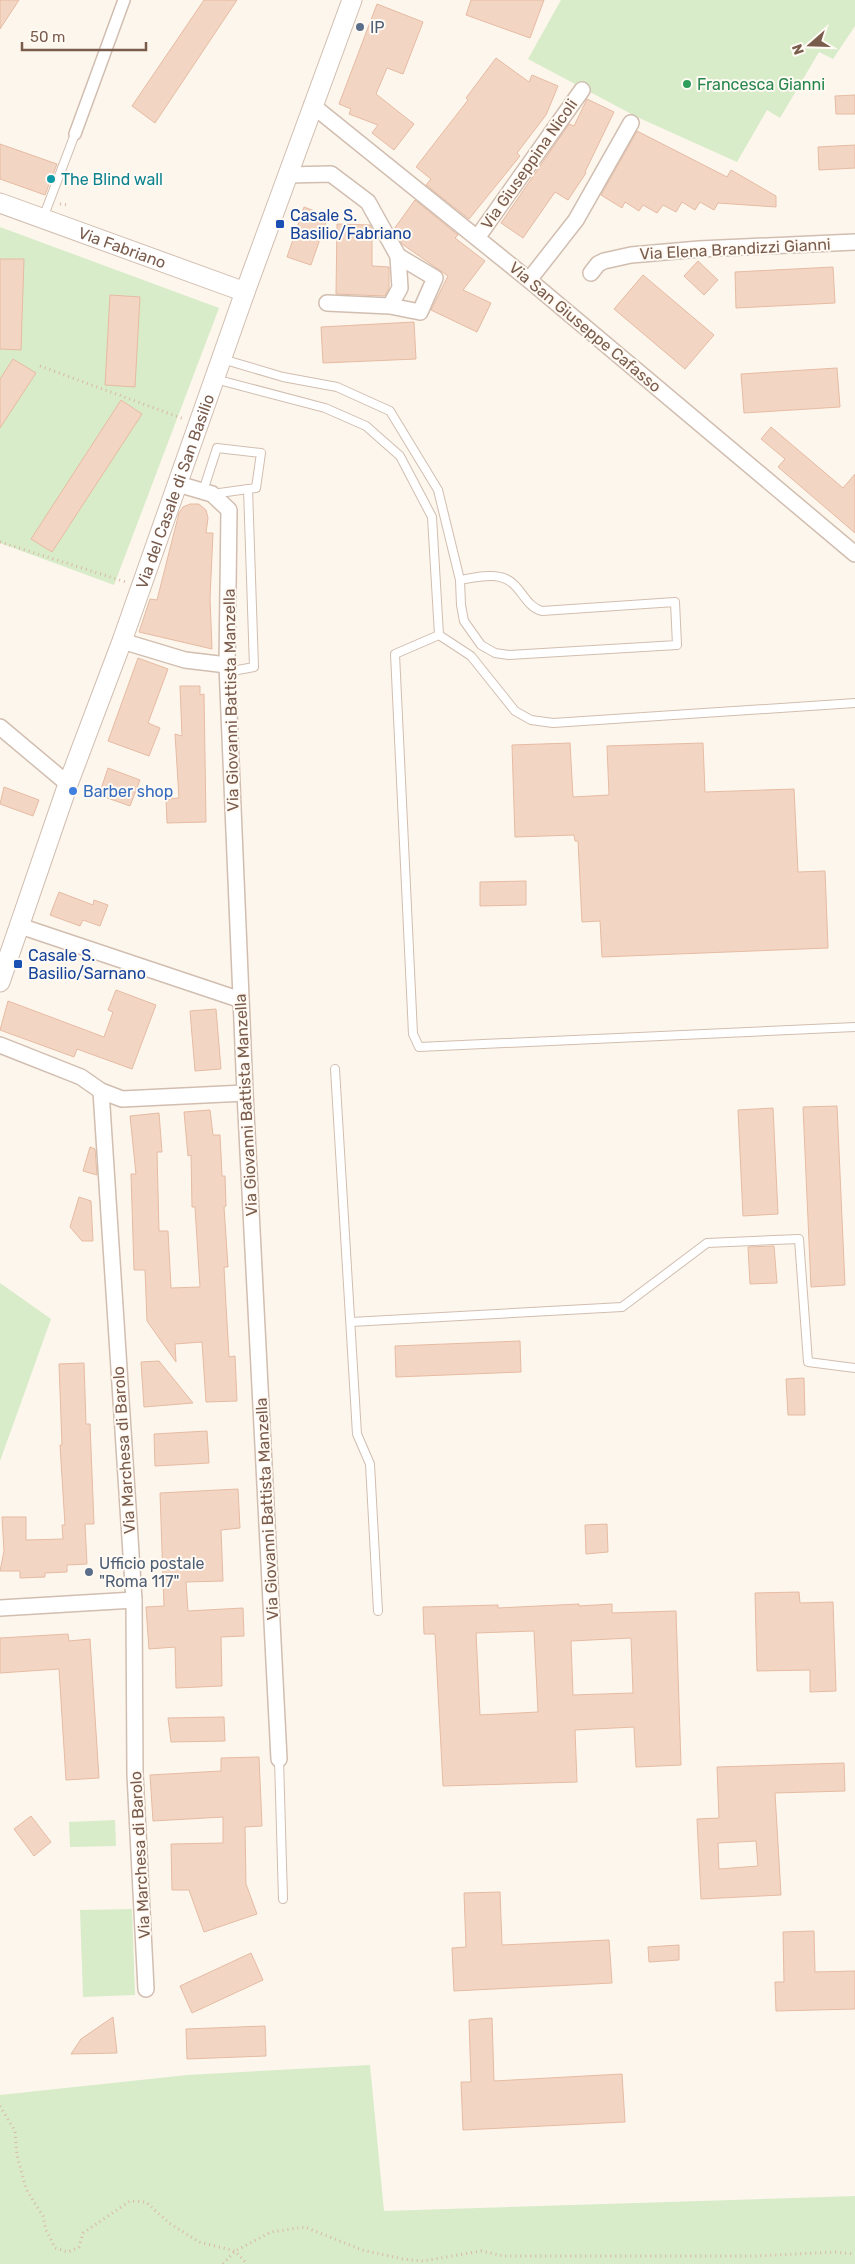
<svg xmlns="http://www.w3.org/2000/svg" width="855" height="2264" font-family="Rubik,sans-serif">
  <style>
    .green { fill: #d8ecc9 }
    .building { fill: #f3d5c3; stroke: #e6bba3; fill-rule: evenodd }
    .lines { fill: none; stroke-linecap: round; stroke-linejoin: round }
    .service-casing { stroke: #d1beb0; stroke-width: 10 }
    .pedestrian-casing { stroke: #d1beb0; stroke-width: 14 }
    .minor-casing { stroke: #d1beb0; stroke-width: 18 }
    .tertiary-casing { stroke: #d1beb0; stroke-width: 21 }
    .path { stroke: #d9b8a5; stroke-width: 3; stroke-dasharray: 1 4; stroke-linecap: butt }
    .service { stroke: #fff; stroke-width: 8 }
    .pedestrian { stroke: #fff; stroke-width: 11 }
    .minor { stroke: #fff; stroke-width: 15 }
    .tertiary { stroke: #fff; stroke-width: 19 }
    .service-dot { fill: #5c6f8a; stroke: #fffaf3; stroke-width: 2 }
    .leisure-dot { fill: #2e9e5b; stroke: #fffaf3; stroke-width: 2 }
    .culture-dot { fill: #0f9aa8; stroke: #fffaf3; stroke-width: 2 }
    .transit-dot { fill: #1a4fb4; stroke: #fffaf3; stroke-width: 2 }
    .shop-dot { fill: #3f7fe0; stroke: #fffaf3; stroke-width: 2 }
    .labels { text-anchor: middle; dominant-baseline: central; stroke-width: 4; stroke-linejoin: round; paint-order: stroke }
    .service-label { font-size: 16px; fill: #4e5e75; stroke: #fffaf3; text-anchor: start }
    .leisure-label { font-size: 16px; fill: #27864d; stroke: #fffaf3; text-anchor: start }
    .street-label { font-size: 16px; fill: #7a5c4d; stroke: #fffaf3 }
    .culture-label { font-size: 16px; fill: #0d838f; stroke: #fffaf3; text-anchor: start }
    .transit-label { font-size: 16px; fill: #164399; stroke: #fffaf3; text-anchor: start }
    .shop-label { font-size: 16px; fill: #366cbe; stroke: #fffaf3; text-anchor: start }
  </style>
  <rect width="100%" height="100%" fill="#fdf6ec"/>
  <!-- green -->
  <g class="green">
    <path d="M561 0H855V26L833 59 819 52 780 118 767 110 737 162 637 117 528 59Z"/>
    <path d="M0 227 219 308 114 585 0 543Z"/>
    <path d="M0 1283 51 1319 0 1461Z"/>
    <path d="M115 1820 116 1846 70 1847 69 1822Z"/>
    <path d="M132 1909 135 1995 83 1997 80 1910Z"/>
    <path d="M370 2065 384 2211 855 2196V2264H0V2095L187 2075Z"/>
  </g>
  <!-- building -->
  <g class="building">
    <path d="M0 0H19L0 29Z"/>
    <path d="M204 0H237L155 123 132 106Z"/>
    <path d="M471 0H544L530 38 466 15Z"/>
    <path d="M377 4 423 22 403 74 387 68 376 94 414 124 394 150 372 133 378 125 349 114 351 109 339 104Z"/>
    <path d="M496 58 529 82 532 75 558 86 546 115 517 153 520 156 469 219 426 185 431 179 416 167 468 100 466 98Z"/>
    <path d="M855 95V114H836L835 96Z"/>
    <path d="M587 99 614 112 585 172 586 173 568 200 555 192 523 238 501 223 569 124 574 126Z"/>
    <path d="M637 131 727 177 731 170 776 196V207L718 203 714 210 700 202 695 210 682 202 676 212 663 205 657 213 643 205 639 211 625 202 622 208 601 195Z"/>
    <path d="M0 144 57 164 45 195 0 179Z"/>
    <path d="M855 145V168L819 170 818 147Z"/>
    <path d="M415 200 458 235 455 238 485 261 463 290 491 303 477 332 431 310 448 276 402 244 394 229Z"/>
    <path d="M304 207 328 216 311 265 287 257Z"/>
    <path d="M337 224 370 225 372 229V266L389 267V288L385 296 336 294Z"/>
    <path d="M0 259H24L21 350 0 349Z"/>
    <path d="M698 261 718 280 704 295 684 276Z"/>
    <path d="M833 267 835 303 736 308 735 272Z"/>
    <path d="M643 275 714 335 685 369 614 309Z"/>
    <path d="M110 295 140 297 135 387 105 385Z"/>
    <path d="M414 322 416 359 323 363 321 327Z"/>
    <path d="M13 359 36 373 0 428V379Z"/>
    <path d="M837 368 840 407 744 413 741 374Z"/>
    <path d="M121 400 142 414 52 552 31 539Z"/>
    <path d="M771 427 843 488 855 474V533L778 467 785 459 761 439Z"/>
    <path d="M190 504H199L206 510 208 518 206 533H213L210 598 212 649 139 632 150 599 157 600 179 513 183 507Z"/>
    <path d="M138 658 168 669 148 723 160 728 149 756 108 741Z"/>
    <path d="M180 686H200V695L204 694 206 822 167 823 166 799 179 798 175 734 182 736Z"/>
    <path d="M570 743 573 797 609 795 607 746 703 743 705 792 794 789 798 872 825 871 828 948 602 957 600 921 582 922 578 841H575L574 835 515 837 512 745Z"/>
    <path d="M108 768 140 780 130 806 99 795Z"/>
    <path d="M4 787 39 800 33 816 0 804Z"/>
    <path d="M526 881V905L480 906V882Z"/>
    <path d="M59 892 93 905 94 900 108 905 100 926 83 920 80 926 50 915Z"/>
    <path d="M116 990 156 1005 132 1069 77 1049 74 1057 0 1030 8 1001 104 1037 113 1012 108 1010Z"/>
    <path d="M216 1009 221 1069 195 1071 190 1011Z"/>
    <path d="M837 1106 845 1285 811 1287 803 1107Z"/>
    <path d="M773 1108 778 1214 743 1216 738 1110Z"/>
    <path d="M210 1110 213 1135H220L222 1176H225L226 1206 224 1207 228 1267H224L226 1305 229 1357 235 1356 237 1401 206 1402 202 1342 175 1344 176 1362 147 1321 145 1270H134L131 1174H136L130 1116 159 1113 162 1152H157L159 1231H168L171 1288 200 1287 195 1207H192L191 1155 188 1156 184 1112Z"/>
    <path d="M90 1147 95 1149 97 1175 83 1171Z"/>
    <path d="M79 1197 91 1201 93 1241H82L70 1227Z"/>
    <path d="M774 1246 777 1283 750 1284 748 1247Z"/>
    <path d="M520 1341 521 1372 396 1377 395 1346Z"/>
    <path d="M159 1361 193 1403 144 1407 141 1362Z"/>
    <path d="M84 1363 86 1424H90L94 1524H85L87 1564 67 1565V1572L45 1573V1577L20 1578V1571H0L4 1551 2 1517H26V1540L63 1539 62 1525H65L60 1445H62L59 1364Z"/>
    <path d="M804 1378 805 1415H788L786 1379Z"/>
    <path d="M207 1431 209 1463 155 1466 154 1434Z"/>
    <path d="M238 1489 240 1528 221 1530 223 1581 186 1582 188 1611 243 1608 244 1636 221 1637 222 1686 176 1688 175 1647 149 1649 146 1607 164 1606 160 1493Z"/>
    <path d="M607 1524 608 1552 586 1554 585 1525Z"/>
    <path d="M799 1592 800 1603 833 1602 836 1691 810 1692V1670L757 1671 755 1593Z"/>
    <path d="M579 1604V1606L612 1604V1613L676 1611 681 1765 636 1767 634 1727 575 1730 577 1782 443 1786 435 1634H424L423 1607 498 1605V1608ZM534 1631 538 1712 480 1715 476 1633ZM631 1638 633 1693 573 1695 571 1641Z"/>
    <path d="M68 1634 69 1641 90 1639 99 1778 66 1780 59 1669 0 1673V1638Z"/>
    <path d="M224 1717 225 1741 171 1742 168 1718Z"/>
    <path d="M259 1757 262 1826 245 1827 246 1884 257 1914 204 1932 189 1890H172L171 1844 223 1843V1817L153 1821 150 1775 221 1771V1758Z"/>
    <path d="M844 1763 845 1791 775 1793 781 1895 701 1899 697 1819 719 1818 717 1767ZM756 1841 758 1866 719 1869 718 1843Z"/>
    <path d="M31 1816 51 1842 34 1856 14 1829Z"/>
    <path d="M500 1892 502 1945 609 1940 612 1983 454 1991 452 1948 466 1947 464 1893Z"/>
    <path d="M814 1931 815 1972 855 1971V2009L776 2011 775 1982H784L783 1932Z"/>
    <path d="M679 1945V1960L649 1962 648 1947Z"/>
    <path d="M251 1953 263 1980 192 2013 180 1986Z"/>
    <path d="M113 2017 117 2053 71 2054 81 2039Z"/>
    <path d="M492 2018 494 2081 622 2074 625 2122 463 2130 461 2082H471L469 2020Z"/>
    <path d="M265 2026 266 2056 187 2059 186 2029Z"/>
  </g>
  <g class="lines">
    <!-- service casing -->
    <g class="service-casing">
      <g id="service">
        <path d="M43 218 75 134"/>
        <path d="M222 359 283 377 337 387 390 411 438 490 460 580 461 605 464 621 481 645 495 653 509 655 677 645 675 602 542 611C523 606 521 581 500 577 488 574 472 578 460 580"/>
        <path d="M215 379 325 408 366 426 400 456 432 517 439 635"/>
        <path d="M203 491 217 448 261 453 256 488 212 494"/>
        <path d="M439 635 395 654 413 1034 419 1047 855 1027"/>
        <path d="M439 635 471 656 515 711 531 720 553 723 855 703"/>
        <path d="M227 672 254 667 248 489"/>
        <path d="M335 1069 357 1434 370 1464 378 1611"/>
        <path d="M351 1322 622 1307 707 1243 799 1239 808 1362 855 1368"/>
        <path d="M279 1759 283 1899"/>
      </g>
    </g>
    <!-- pedestrian casing -->
    <g class="pedestrian-casing">
      <path id="pedestrian" d="M75 134 124 0"/>
    </g>
    <!-- minor casing -->
    <g class="minor-casing">
      <g id="minor">
        <path d="M312 105 529 280 855 554"/>
        <path d="M288 175 331 174 368 202 398 256"/>
        <path d="M477 238 582 90"/>
        <path d="M591 273 598 264 604 261 631 255 699 249 855 242"/>
        <path d="M529 280 576 220 631 123"/>
        <path d="M327 303 390 306 420 312 435 278 398 256 400 288 390 306"/>
        <path d="M178 484 212 494 229 510 227 665 245 1093 279 1759"/>
        <path d="M122 641 185 660 227 665"/>
        <path d="M0 727 68 784"/>
        <path d="M20 926 241 1000"/>
        <path d="M0 1045 81 1077 101 1091 122 1099 245 1093"/>
        <path d="M101 1091 134 1600 135 1774 146 1989"/>
        <path d="M0 1608 134 1600"/>
      </g>
    </g>
    <!-- tertiary casing -->
    <g class="tertiary-casing">
      <g id="tertiary">
        <path id="s1" d="M0 203 245 292"/>
        <path id="s2" d="M0 982 68 784 122 641 245 292 352 0"/>
      </g>
    </g>
    <!-- path -->
    <g class="path">
      <path d="M60 204 68 205"/>
      <path d="M40 366 184 419"/>
      <path d="M0 542 126 582"/>
      <path d="M0 2106 15 2131 17 2155 26 2189 43 2216 46 2230 55 2248 68 2252 79 2247 83 2233 130 2201 146 2202 169 2223 199 2242 235 2251 247 2264"/>
      <path d="M223 2264 235 2251 271 2232 305 2227 362 2250 403 2259 423 2261 481 2251 504 2256H755L834 2252 855 2254"/>
    </g>
    <!-- service -->
    <use href="#service" class="service"/>
    <!-- pedestrian -->
    <use href="#pedestrian" class="pedestrian"/>
    <!-- minor -->
    <use href="#minor" class="minor"/>
    <!-- tertiary -->
    <use href="#tertiary" class="tertiary"/>
  </g>
  <!-- markers -->
  <g class="service-dot">
    <circle cx="360" cy="27" r="5"/>
    <circle cx="89" cy="1572" r="5"/>
  </g>
  <circle class="leisure-dot" cx="687" cy="84" r="5"/>
  <circle class="culture-dot" cx="51" cy="179" r="5"/>
  <g class="transit-dot">
    <rect x="275" y="219" width="10" height="10" rx="2.5"/>
    <rect x="13" y="959" width="10" height="10" rx="2.5"/>
  </g>
  <circle class="shop-dot" cx="73" cy="791" r="5"/>
  <g class="labels">
    <!-- service labels -->
    <g class="service-label">
      <text x="370" y="27">IP</text>
      <text x="99" y="1563">Ufficio postale<tspan x="99" dy="18">"Roma 117"</tspan></text>
    </g>
    <!-- leisure labels -->
    <g class="leisure-label">
      <text x="697" y="84">Francesca Gianni</text>
    </g>
    <!-- street labels -->
    <g class="street-label">
      <text transform="translate(529 164) rotate(-55)">Via Giuseppina Nicoli</text>
      <text stroke="none"><textPath href="#s1" startOffset="130">Via Fabriano</textPath></text>
      <text transform="translate(735 249) rotate(-3)">Via Elena Brandizzi Gianni</text>
      <text transform="translate(585 327) rotate(40)">Via San Giuseppe Cafasso</text>
      <text stroke="none"><textPath href="#s2" startOffset="521">Via del Casale di San Basilio</textPath></text>
      <text transform="translate(231 700) rotate(-91)">Via Giovanni Battista Manzella</text>
      <text transform="translate(246 1105) rotate(-93)">Via Giovanni Battista Manzella</text>
      <text transform="translate(124 1450) rotate(-94)">Via Marchesa di Barolo</text>
      <text transform="translate(267 1509) rotate(-93)">Via Giovanni Battista Manzella</text>
      <text transform="translate(140 1855) rotate(-93)">Via Marchesa di Barolo</text>
    </g>
    <!-- culture labels -->
    <g class="culture-label">
      <text x="61" y="179">The Blind wall</text>
    </g>
    <!-- transit labels -->
    <g class="transit-label">
      <text x="290" y="215">Casale S.<tspan x="290" dy="18">Basilio/Fabriano</tspan></text>
      <text x="28" y="955">Casale S.<tspan x="28" dy="18">Basilio/Sarnano</tspan></text>
    </g>
    <!-- shop labels -->
    <g class="shop-label">
      <text x="83" y="791">Barber shop</text>
    </g>
  </g>
  <!-- north arrow -->
  <g transform="translate(810 45) rotate(250)" stroke="#fffaf3" stroke-width="4" paint-order="stroke">
  <path d="M0-4L9 19L0 12L-9 19Z" fill="#7a5c4d"/>
  <text y="-8" font-size="14" font-weight="bold" text-anchor="middle" fill="#7a5c4d">N</text>
  </g>
  <!-- scale -->
  <path d="M22 42v8h124v-8" fill="none" stroke="#7a5c4d" stroke-width="2.5"/>
  <text x="30" y="42" font-size="15" fill="#7a5c4d" stroke="#fffaf3" stroke-width="4" paint-order="stroke">50 m</text>
</svg>
